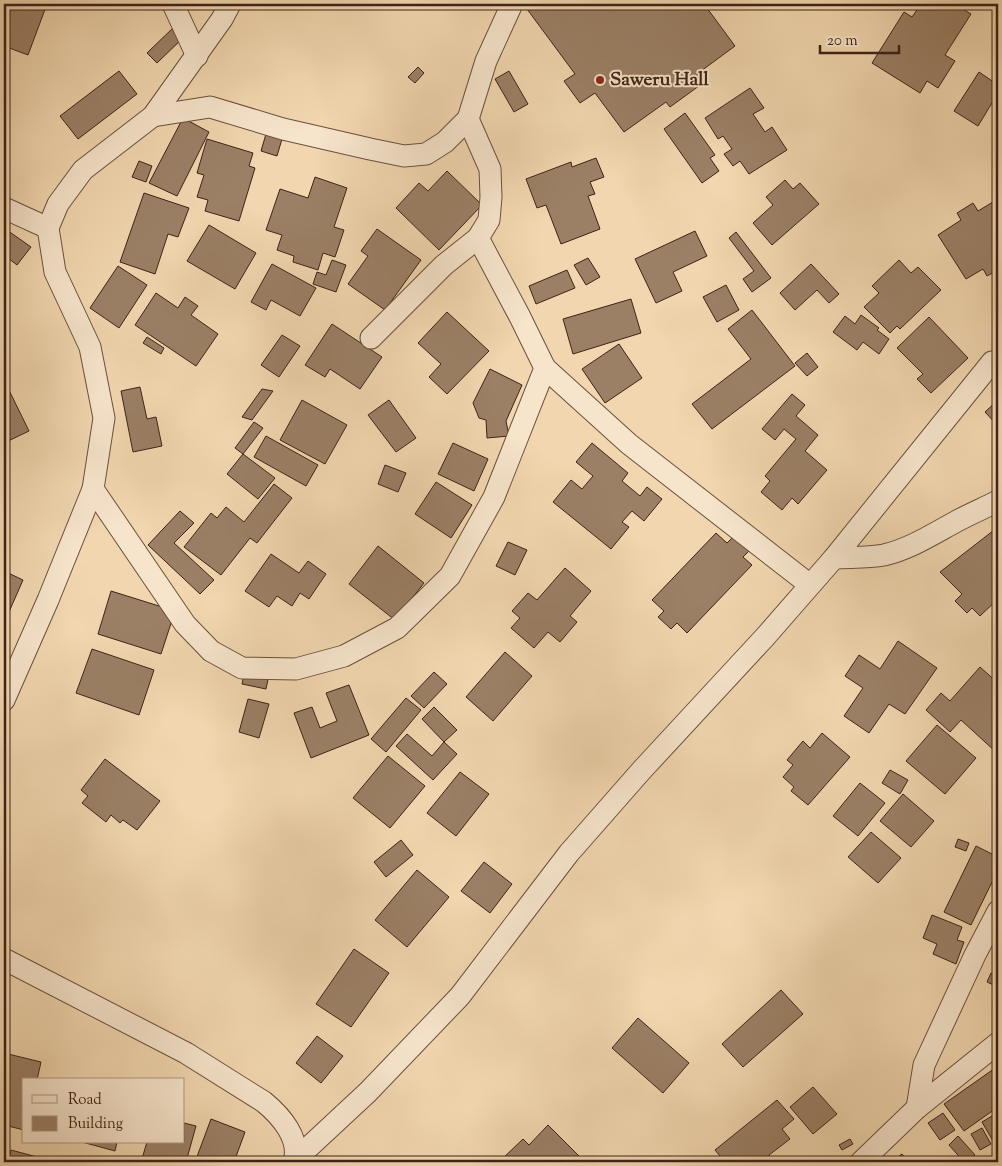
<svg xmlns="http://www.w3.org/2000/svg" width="1002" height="1166" font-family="'Sorts Mill Goudy',serif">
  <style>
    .building { fill: #9b8066; stroke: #3e2317 }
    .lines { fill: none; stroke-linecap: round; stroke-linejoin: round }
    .street-casing { stroke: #6b503d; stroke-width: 23 }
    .street { stroke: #f6e4cb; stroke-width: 21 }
    .poi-dot { fill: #8f2418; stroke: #f6e4cb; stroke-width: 2 }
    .labels { text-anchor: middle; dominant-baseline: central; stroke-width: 4; stroke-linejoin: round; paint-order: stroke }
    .poi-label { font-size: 19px; font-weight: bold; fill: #3e2317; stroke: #f6e4cb; text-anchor: start }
  </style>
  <rect width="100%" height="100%" fill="#f1d6af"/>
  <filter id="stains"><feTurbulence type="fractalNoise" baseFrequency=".004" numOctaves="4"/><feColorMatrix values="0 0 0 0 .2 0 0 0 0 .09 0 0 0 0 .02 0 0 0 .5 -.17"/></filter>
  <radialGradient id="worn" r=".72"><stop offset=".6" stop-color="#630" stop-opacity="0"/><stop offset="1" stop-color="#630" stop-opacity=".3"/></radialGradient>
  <!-- building -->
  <g class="building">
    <path d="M11 4H47L28 55 4 46V22Z"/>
    <path d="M534 4H704L735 46 697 74 703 83 670 107 666 102 624 132 595 93 580 103 564 81 575 74 527 9Z"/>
    <path d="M921 4H954L971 14 945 55 955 61 938 88 927 81 920 93 872 63 904 12 912 17Z"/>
    <path d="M175 26 185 36 157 63 147 53Z"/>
    <path d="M418 67 424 73 415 83 408 77Z"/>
    <path d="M119 71 137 94 78 139 60 116Z"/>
    <path d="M509 71 528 104 514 112 495 79Z"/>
    <path d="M979 72 998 85V93L978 126 954 111Z"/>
    <path d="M750 88 764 108 753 114 765 132 772 127 787 150 749 174 740 161 733 166 724 154 732 149 723 136 718 139 705 118Z"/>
    <path d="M685 113 715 155 710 158 719 171 702 183 664 129Z"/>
    <path d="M183 118 209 132 177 196 149 183Z"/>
    <path d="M266 134 282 139 277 156 261 151Z"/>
    <path d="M207 139 253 153 249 166 255 168 239 221 205 211 208 200 197 197 204 175 197 173Z"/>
    <path d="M596 158 604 177 590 182 595 194 588 196 600 229 561 244 546 205 537 208 526 179 571 162 572 167Z"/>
    <path d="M139 161 152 166 146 182 132 177Z"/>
    <path d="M447 171 482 205 439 250 396 208 419 183 428 191Z"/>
    <path d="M315 177 347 188 334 227 344 230 335 257 323 253 318 270 293 262 294 256 277 250 282 235 266 230 280 189 308 198Z"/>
    <path d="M785 180 793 189 800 183 819 204 772 245 753 223 773 205 766 197Z"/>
    <path d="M144 193 189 208 178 237 168 234 155 274 120 262Z"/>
    <path d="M993 202 998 210V225L995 228 998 233V270L987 276 983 269 966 279 938 235 961 220 957 213 973 203 978 211Z"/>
    <path d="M209 225 256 253 235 289 187 261Z"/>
    <path d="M4 228 31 247 17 265 4 255Z"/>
    <path d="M377 229 421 260 385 310 348 284 368 256 361 251Z"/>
    <path d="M695 231 707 256 673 272 682 291 656 303 635 259Z"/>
    <path d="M736 232 771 278 752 292 743 279 754 271 729 238Z"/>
    <path d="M588 258 600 277 586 285 574 265Z"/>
    <path d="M332 260 346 265 336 292 313 284 317 272 326 275Z"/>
    <path d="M899 260 911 273 918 267 941 290 900 329 897 326 890 333 864 307 879 293 872 286Z"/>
    <path d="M272 264 316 288 300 316 271 300 266 310 251 302Z"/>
    <path d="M811 264 839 294 829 303 817 290 795 310 780 293Z"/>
    <path d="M118 266 147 285 119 328 90 308Z"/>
    <path d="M567 270 575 288 536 304 529 286Z"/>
    <path d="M726 285 739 310 717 322 703 297Z"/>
    <path d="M156 293 178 308 185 297 198 306 191 315 218 334 196 366 135 325Z"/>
    <path d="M631 299 641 333 573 354 563 319Z"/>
    <path d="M752 310 795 366 712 429 692 404 751 359 728 329Z"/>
    <path d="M447 312 489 351 447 394 429 377 441 364 418 343Z"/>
    <path d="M861 315 879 328 877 330 889 339 879 354 863 342 857 350 833 332 845 316 855 324Z"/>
    <path d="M929 317 968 358 931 393 917 379 923 374 897 348Z"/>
    <path d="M332 324 382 357 360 389 330 369 325 377 305 365Z"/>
    <path d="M282 335 300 346 279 377 261 365Z"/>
    <path d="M147 337 164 348 161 354 143 343Z"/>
    <path d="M619 344 642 378 605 403 582 369Z"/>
    <path d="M807 353 818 367 807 376 795 363Z"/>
    <path d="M490 369 522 385 506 421 509 436 487 438 486 420 479 418 473 403Z"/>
    <path d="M4 380 29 431 4 443Z"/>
    <path d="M140 387 147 419 156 417 162 446 133 452 121 391Z"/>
    <path d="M262 389 273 391 252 420 242 417Z"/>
    <path d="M792 394 805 405 796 416 818 435 805 451 827 470 798 504 792 498 782 510 761 492 770 481 765 476 796 439 784 429 775 440 762 429Z"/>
    <path d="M302 400 347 425 325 464 280 440Z"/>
    <path d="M389 400 416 438 396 452 368 415Z"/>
    <path d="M998 400V426L985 412Z"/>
    <path d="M254 422 263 428 243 454 235 448Z"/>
    <path d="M266 436 318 465 306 486 254 457Z"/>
    <path d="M453 443 488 459 474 491 438 474Z"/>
    <path d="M592 443 628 473 622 481 640 496 647 487 662 499 644 521 632 511 622 522 629 527 611 549 553 502 571 480 582 489 593 476 576 462Z"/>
    <path d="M243 454 275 478 258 499 227 474Z"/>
    <path d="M385 465 406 473 398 492 378 484Z"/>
    <path d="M436 482 472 505 451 538 415 514Z"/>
    <path d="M274 484 292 498 257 543 250 538 221 575 184 547 211 513 217 518 226 507 244 522Z"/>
    <path d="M180 511 194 523 174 543 214 580 200 594 148 545Z"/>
    <path d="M998 527V599L980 616 972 608 967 613 955 601 962 594 940 572Z"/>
    <path d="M716 533 727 543 735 535 751 549 743 557 752 565 687 633 677 623 671 629 658 617 664 611 652 600Z"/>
    <path d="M508 542 527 550 515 575 496 566Z"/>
    <path d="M378 546 424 583 395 620 349 584Z"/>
    <path d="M271 554 299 573 308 561 326 574 309 599 300 593 292 606 277 596 269 607 245 591Z"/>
    <path d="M565 568 591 591 570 616 577 622 560 642 548 632 534 648 511 628 520 618 512 611 528 593 537 600Z"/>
    <path d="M4 571 23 580 5 621 4 620Z"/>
    <path d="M111 591 175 611 161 654 98 634Z"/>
    <path d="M898 641 937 668 905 714 889 704 869 733 844 716 863 688 845 676 859 655 880 669Z"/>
    <path d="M92 649 154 670 139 715 76 693Z"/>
    <path d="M505 652 532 676 493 721 466 697Z"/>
    <path d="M980 667 998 683V751L997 753 961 720 950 732 926 710 941 693 950 701Z"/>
    <path d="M245 670 269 675 266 689 242 684Z"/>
    <path d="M434 672 447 684 424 708 411 696Z"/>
    <path d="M349 685 369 735 311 758 294 713 312 707 320 728 337 721 326 693Z"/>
    <path d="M406 698 421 710 386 752 371 739Z"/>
    <path d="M248 699 269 704 259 738 239 732Z"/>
    <path d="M434 707 457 730 444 742 422 719Z"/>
    <path d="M937 725 976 758 945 794 906 761Z"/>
    <path d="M822 733 850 757 808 805 791 791 794 787 783 777 793 765 787 760 803 741 810 748Z"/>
    <path d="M407 734 432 756 444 742 457 754 433 780 396 746Z"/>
    <path d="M388 756 425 786 390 828 353 798Z"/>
    <path d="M105 759 160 801 137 830 123 820 120 823 111 815 106 822 82 803 88 796 81 790Z"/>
    <path d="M890 770 908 780 900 794 882 783Z"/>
    <path d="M460 772 489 794 456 836 427 813Z"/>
    <path d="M860 783 885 803 858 836 833 816Z"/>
    <path d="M903 794 934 821 911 847 880 821Z"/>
    <path d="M871 832 901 858 878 883 848 857Z"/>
    <path d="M958 839 969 843 966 851 955 847Z"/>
    <path d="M401 840 413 855 386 877 374 862Z"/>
    <path d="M976 846 998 857V870L971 925 944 912Z"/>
    <path d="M484 862 512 884 490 913 461 891Z"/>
    <path d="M417 870 449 897 407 947 375 920Z"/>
    <path d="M932 915 962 927 957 940 964 942 956 964 933 954 937 944 923 938Z"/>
    <path d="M354 949 389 973 351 1027 316 1004Z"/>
    <path d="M991 973 998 976V987L987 982Z"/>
    <path d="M781 990 803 1014 743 1067 722 1044Z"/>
    <path d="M638 1018 689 1063 663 1093 612 1048Z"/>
    <path d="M317 1036 343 1056 321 1083 296 1063Z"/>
    <path d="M4 1053 41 1062 37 1080H24V1130L4 1125Z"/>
    <path d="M998 1066V1107L964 1131 944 1104Z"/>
    <path d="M813 1087 837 1114 813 1134 790 1107Z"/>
    <path d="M777 1100 794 1119 782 1129 790 1139 769 1155 776 1162H725L715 1150Z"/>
    <path d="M943 1113 955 1130 940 1140 928 1123Z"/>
    <path d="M992 1116 998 1126V1138L993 1141 982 1122Z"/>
    <path d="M211 1119 245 1132 234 1162H195Z"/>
    <path d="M184 1123 196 1126 186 1162H141L147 1142H184Z"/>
    <path d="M548 1125 580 1157 575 1162H502L500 1161 523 1139 529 1145Z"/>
    <path d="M982 1128 991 1144 980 1150 971 1134Z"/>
    <path d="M958 1136 975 1155 967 1162H964L949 1145Z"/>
    <path d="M850 1139 853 1144 842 1150 839 1145Z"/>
    <path d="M82 1142H117L115 1151Z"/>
    <path d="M11 1150 52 1161 51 1162H8Z"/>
    <path d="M902 1154 907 1162H893L892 1161Z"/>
    <path d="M70 1157 87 1162H68Z"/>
  </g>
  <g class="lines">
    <!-- street casing -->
    <g class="street-casing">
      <g id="street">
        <path d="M173 4 197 56"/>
        <path d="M153 116 210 107 283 129 370 149 404 156 426 154 445 142 468 119 486 61 512 4"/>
        <path d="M4 208 48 228"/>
        <path d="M371 338 444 265 478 238 489 220 491 197 490 169 468 119"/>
        <path d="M545 368 629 444 810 585"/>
        <path d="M93 489 185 624 211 651 242 668 296 669 344 656 397 628 450 576 494 497 545 368 520 317 478 238"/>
        <path d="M834 558C851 557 868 558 884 555 910 549 933 534 957 521 970 514 984 508 998 501"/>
        <path d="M4 700 48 600 93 489 104 418 90 347 55 272 48 228 58 204 83 170 153 116 222 19 230 4"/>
        <path d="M4 959 186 1053 264 1102C281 1116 301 1139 294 1162"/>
        <path d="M917 1108 924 1065 975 955 998 911"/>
        <path d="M295 1160 368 1092 460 996 569 853 641 771 765 637 834 558 992 362"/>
        <path d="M861 1162 917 1108 998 1043"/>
      </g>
    </g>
    <!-- street -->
    <use href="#street" class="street"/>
  </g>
  <!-- markers -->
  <circle class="poi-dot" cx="600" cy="80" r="5"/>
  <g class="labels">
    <!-- poi labels -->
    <g class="poi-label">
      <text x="610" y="80">Saweru Hall</text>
    </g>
  </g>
  <!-- margin -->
  <rect width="1002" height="1166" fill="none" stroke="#f1d6af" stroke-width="20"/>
  <rect x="5" y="5" width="992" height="1156" fill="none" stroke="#3e2317" stroke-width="2.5"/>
  <rect x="10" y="10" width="982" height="1146" fill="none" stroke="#3e2317"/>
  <!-- legend -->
  <rect x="22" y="1078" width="162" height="65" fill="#f6e4cb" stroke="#ac9783"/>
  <rect x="32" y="1095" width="25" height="8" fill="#f6e4cb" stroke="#ac9783"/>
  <text x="68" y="1104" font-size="15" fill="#3e2317">Road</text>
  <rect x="32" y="1116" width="25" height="15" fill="#9b8066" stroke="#ac9783"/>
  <text x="68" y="1128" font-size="15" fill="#3e2317">Building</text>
  <!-- scale -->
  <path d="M820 45v8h79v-8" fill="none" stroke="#3e2317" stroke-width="2.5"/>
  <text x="827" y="45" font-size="15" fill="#3e2317" stroke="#f6e4cb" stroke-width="4" paint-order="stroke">20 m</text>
  <rect width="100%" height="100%" filter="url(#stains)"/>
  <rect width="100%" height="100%" fill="url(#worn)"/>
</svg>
